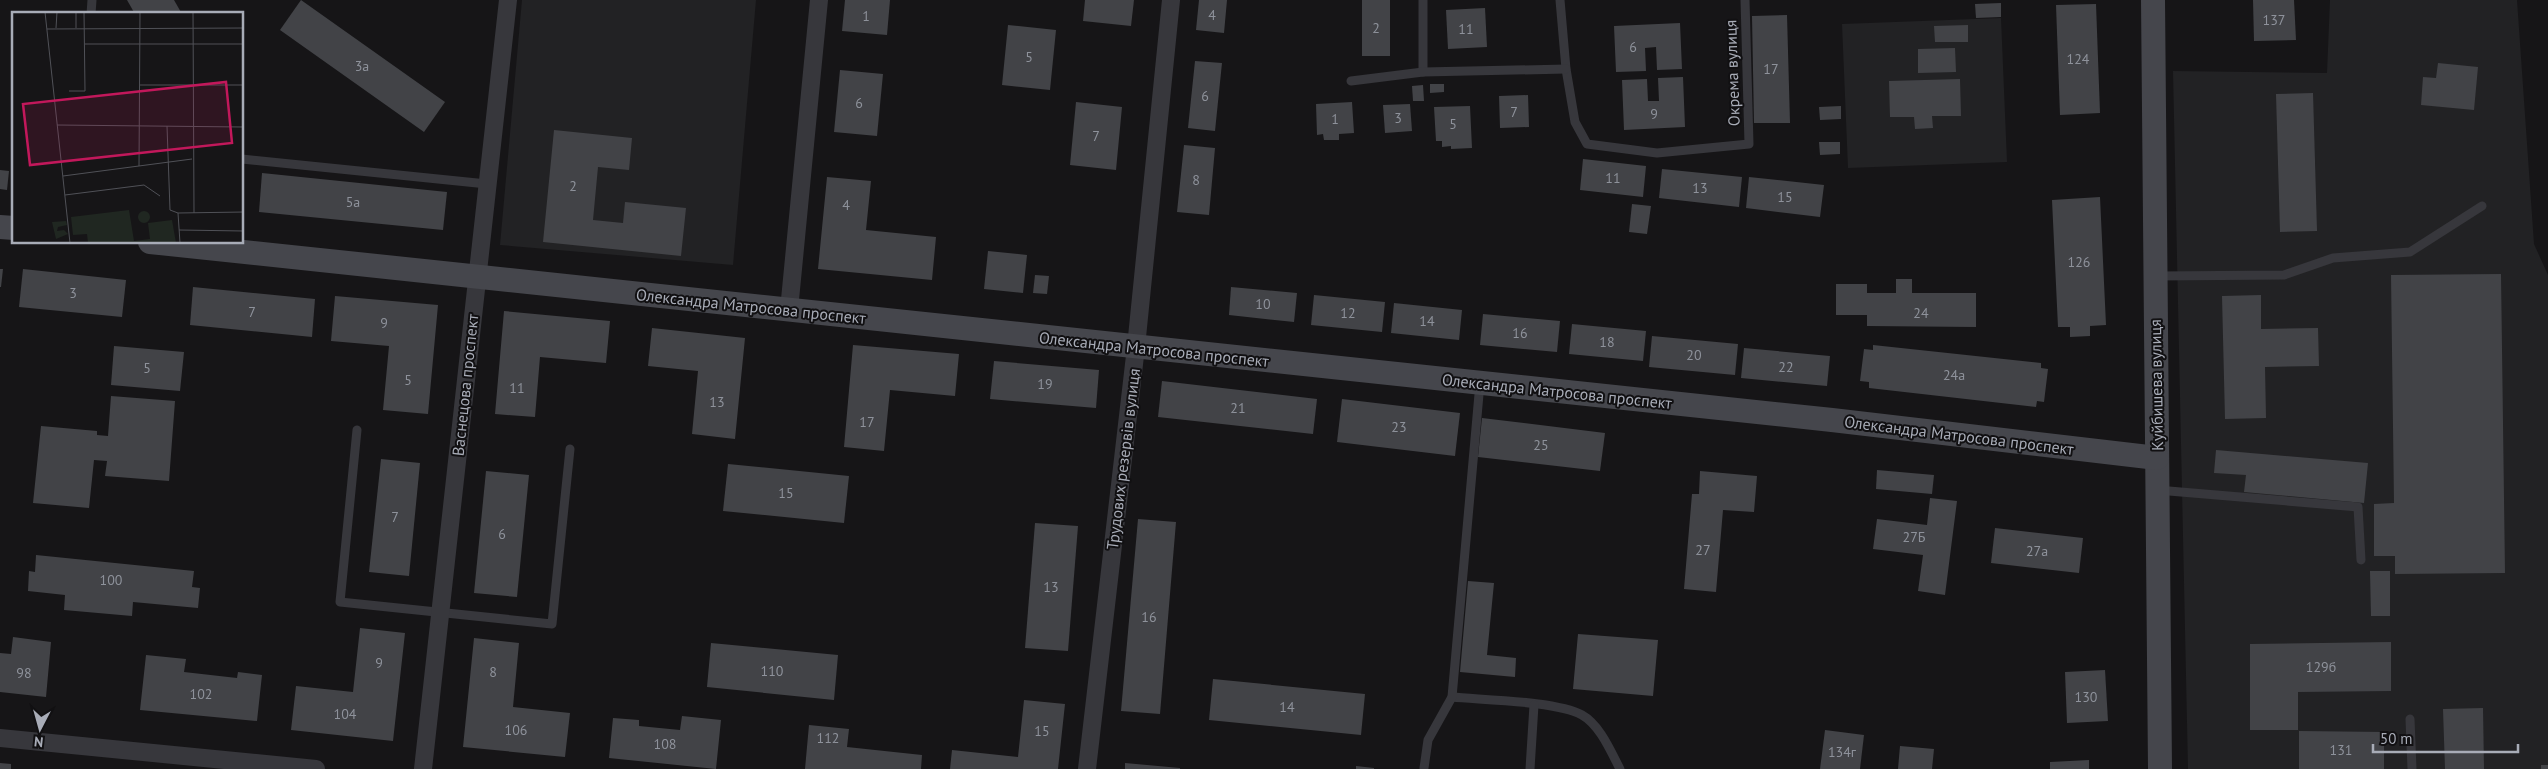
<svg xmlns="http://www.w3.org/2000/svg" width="2548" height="769" font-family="'PT Sans',sans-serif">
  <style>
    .built { fill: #222224 }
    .building { fill: #424347 }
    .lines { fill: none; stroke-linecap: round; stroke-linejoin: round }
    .service { stroke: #37373c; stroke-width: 9 }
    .minor { stroke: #37373c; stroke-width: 18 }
    .secondary { stroke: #45464c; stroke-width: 24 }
    .labels { text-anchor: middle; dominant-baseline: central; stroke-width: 4; stroke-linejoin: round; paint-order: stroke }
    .number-label { font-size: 14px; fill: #8e929b }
    .street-label { font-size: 16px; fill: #a8acb7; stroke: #111012 }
    .inset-road { fill: none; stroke: #505157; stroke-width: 1 }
    .view { fill: #c2185b; fill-opacity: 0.15; stroke: #c2185b; stroke-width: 2.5 }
    .inset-edge { fill: none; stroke: #a8acb7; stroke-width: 2.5 }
  </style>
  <rect width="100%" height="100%" fill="#161517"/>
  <!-- built -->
  <g class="built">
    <path d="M522 0H756L733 265 500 245Z"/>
    <path d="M2330 0H2517L2534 244 2548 275V769H2188L2173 71 2327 73Z"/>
    <path d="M2001 18 2007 162 1848 168 1842 24Z"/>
  </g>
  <!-- building -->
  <g class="building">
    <path d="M127 0H174L182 14H135Z"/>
    <path d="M301 0 445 102 424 132 280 30Z"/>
    <path d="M845 0H890L887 35 842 31Z"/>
    <path d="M1085 0H1134L1131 26 1083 21Z"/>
    <path d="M1199 0H1227L1224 33 1196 30Z"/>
    <rect x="1362" y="0" width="28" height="56"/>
    <path d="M2253 0H2294L2296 40 2254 41Z"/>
    <path d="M2001 3V17L1976 18 1975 4Z"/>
    <path d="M2096 4 2100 113 2060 115 2056 5Z"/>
    <path d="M1485 8 1487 47 1448 49 1446 10Z"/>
    <path d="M1787 15 1790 123H1754L1752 16Z"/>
    <path d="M1680 23 1682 69 1657 70 1656 47 1645 48 1646 71 1616 72 1614 26Z"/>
    <path d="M1008 25 1056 30 1050 90 1002 85Z"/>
    <path d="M1968 25V42H1935L1934 26Z"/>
    <path d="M1955 48 1956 72 1918 73V49Z"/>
    <path d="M1195 61 1222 63 1215 131 1188 128Z"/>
    <path d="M2438 63 2478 67 2474 110 2421 105 2423 77 2436 78Z"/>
    <path d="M840 70 883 74 877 136 834 132Z"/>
    <path d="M1683 77 1685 127 1624 130 1622 80 1647 79 1648 101H1659L1658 78Z"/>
    <path d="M1960 79 1961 116H1932L1933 128 1915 129 1914 117H1890L1889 81Z"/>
    <path d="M1430 84H1444V92L1430 93Z"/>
    <path d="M1423 85 1424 101H1413L1412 86Z"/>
    <path d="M2313 93 2317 231 2280 232 2276 94Z"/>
    <path d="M1528 95 1529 127 1500 128 1499 96Z"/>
    <path d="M1076 102 1122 107 1116 170 1070 165Z"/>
    <path d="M1352 102 1354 133 1339 134V140H1324L1323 134 1317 135 1316 104Z"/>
    <path d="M1410 104 1412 131 1385 133 1383 105Z"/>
    <path d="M1470 106 1472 148 1451 149V146L1442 147V141H1436L1434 107Z"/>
    <path d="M1841 106V119L1820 120 1819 107Z"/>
    <path d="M554 130 632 138 629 170 598 167 593 220 623 223 625 202 686 208 681 256 543 242Z"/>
    <path d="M1819 142H1840V154L1820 155Z"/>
    <path d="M1184 145 1215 148 1209 215 1177 212Z"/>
    <path d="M1583 159 1646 166 1643 197 1580 190Z"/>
    <path d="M1662 169 1742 177 1739 207 1659 198Z"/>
    <path d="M0 170 9 171 7 190 0 189Z"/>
    <path d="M262 173 447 192 443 230 259 212Z"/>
    <path d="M827 177 871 181 866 230 936 237 932 280 818 269Z"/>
    <path d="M1749 177 1824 185 1820 217 1746 208Z"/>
    <path d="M2100 197 2106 325 2090 326V336L2070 337V327H2058L2052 200Z"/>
    <path d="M1632 204 1651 206 1647 234 1629 232Z"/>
    <path d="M988 251 1027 255 1023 293 984 289Z"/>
    <path d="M0 269H3L1 287H0Z"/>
    <path d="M23 269 126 280 122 317 19 307Z"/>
    <path d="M2501 274 2505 573 2395 574V556H2374V504L2394 503 2391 275Z"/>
    <path d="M1035 275 1049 276 1047 294 1033 293Z"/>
    <path d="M1896 279H1912V293H1976V327L1867 326V315H1836V284H1867V293H1896Z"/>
    <path d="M193 287 315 299 312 337 190 325Z"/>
    <path d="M1231 287 1297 293 1294 322 1229 315Z"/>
    <path d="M1314 295 1385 302 1382 332 1311 325Z"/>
    <path d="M2261 295V329L2318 328 2319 366 2265 367 2266 418 2225 419 2222 296Z"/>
    <path d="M335 296 438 305 428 414 383 410 389 346 331 341Z"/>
    <path d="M1394 303 1462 310 1459 340 1391 333Z"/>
    <path d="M504 311 610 321 606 363 540 357 535 417 495 414Z"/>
    <path d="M1483 314 1560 321 1557 352 1480 345Z"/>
    <path d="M1572 324 1646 331 1643 361 1569 354Z"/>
    <path d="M652 328 745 338 735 439 692 434 698 371 648 366Z"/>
    <path d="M1652 336 1738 344 1735 375 1649 367Z"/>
    <path d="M853 345 959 354 955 396 890 390 884 451 844 447Z"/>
    <path d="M1873 345 2041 363V368L2048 369 2044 402 2037 401 2036 407 1869 388V382L1860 381 1864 349 1873 350Z"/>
    <path d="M114 346 184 352 180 391 111 385Z"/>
    <path d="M1744 348 1830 356 1827 386 1741 378Z"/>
    <path d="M994 361 1099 370 1096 408 990 399Z"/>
    <path d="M1162 381 1317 399 1313 434 1158 417Z"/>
    <path d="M111 396 175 401 169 481 105 476 107 461 94 460 89 508 33 503 41 426 97 431V435L108 436Z"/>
    <path d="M1342 399 1460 413 1455 456 1337 442Z"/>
    <path d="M1482 418 1605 433 1600 471 1478 457Z"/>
    <path d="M2216 450 2368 463 2364 503 2244 492 2246 475 2214 473Z"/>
    <path d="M381 459 420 463 409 576 369 572Z"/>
    <path d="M728 464 849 476 844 523 723 511Z"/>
    <path d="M1877 470 1934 475 1932 494 1876 489Z"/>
    <path d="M486 471 529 475 517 597 474 593Z"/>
    <path d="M1700 471 1757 476 1754 512 1723 510 1716 592 1684 589 1692 494H1699Z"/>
    <path d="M1930 498 1957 501 1945 595 1918 591 1923 555 1873 549 1877 519 1927 525Z"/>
    <path d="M1138 519 1176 522 1160 714 1121 711Z"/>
    <path d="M1035 523 1078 526 1068 651 1025 648Z"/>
    <path d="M1995 528 2083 538 2079 573 1991 563Z"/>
    <path d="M36 555 194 571 192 587 200 588 198 608 133 602 132 616 64 610 65 595 28 591 29 571 35 572Z"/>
    <path d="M2370 571H2390V616H2371Z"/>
    <path d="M1468 581 1494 583 1487 655 1516 658 1515 677 1460 672Z"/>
    <path d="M360 628 405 633 393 741 291 730 296 686 353 692Z"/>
    <path d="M1578 634 1658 640 1653 696 1573 689Z"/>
    <path d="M13 637 51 642 46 697 0 692V653L11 654Z"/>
    <path d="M474 638 519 643 513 707 570 713 565 757 463 747Z"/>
    <path d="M2391 642V691L2298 692V730H2250V644Z"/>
    <path d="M711 643 838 655 834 700 707 687Z"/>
    <path d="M146 655 186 659 184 672 237 678 238 672 262 675 257 721 140 710Z"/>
    <path d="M2105 670 2108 721 2067 723 2065 672Z"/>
    <path d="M1213 679 1365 694 1361 735 1209 720Z"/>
    <path d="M1024 700 1065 704 1058 769H950L952 750 1018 757Z"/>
    <path d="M2483 708 2484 769H2445L2443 709Z"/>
    <path d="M682 716 721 720 716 769 609 758 613 718 639 720V726L680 730Z"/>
    <path d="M809 725 849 729 847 747 922 755 921 769H805Z"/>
    <path d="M1825 730 1864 735 1860 769H1820Z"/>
    <path d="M2299 731 2384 732V769H2299Z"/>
    <path d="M1900 746 1934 749 1932 769H1898Z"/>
    <path d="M2089 760V769H2050V762Z"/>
    <path d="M0 763 11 764V769H0Z"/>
    <path d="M1125 763 1180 768V769H1125Z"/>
    <rect x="2541" y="765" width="7" height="4"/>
    <path d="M1356 766 1374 768V769H1356Z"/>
  </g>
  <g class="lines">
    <!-- service -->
    <g class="service">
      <path d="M1423 0V72"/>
      <path d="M1560 0 1566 69 1575 122 1587 144 1657 153 1749 144 1745 0"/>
      <path d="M91 14 92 0"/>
      <path d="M1351 81 1423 72 1566 69"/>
      <path d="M242 159 487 184"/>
      <path d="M2157 276 2284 275 2333 258 2410 252 2482 206"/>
      <path d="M357 430 340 602 552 624 570 449"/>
      <path d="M2157 490 2358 507 2361 560"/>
      <path d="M1452 697C1483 700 1557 701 1582 715 1600 725 1611 752 1620 769"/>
      <path d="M2410 719 2412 769"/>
      <path d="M1424 768 1428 740 1452 697 1480 383"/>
      <path d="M1530 769 1534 705"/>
    </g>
    <!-- minor -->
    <g class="minor">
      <path d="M789 310 819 0"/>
      <path d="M0 738 316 769"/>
      <path d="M423 769 508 0"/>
      <path d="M1087 769 1136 347 1171 0"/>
    </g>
    <!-- secondary -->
    <g class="secondary">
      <path d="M2153 0 2160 769"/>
      <path d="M0 227 14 228"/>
      <path d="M150 242 1832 420 2157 458"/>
    </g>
  </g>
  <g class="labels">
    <!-- number labels -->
    <g class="number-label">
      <text x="1212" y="15">4</text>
      <text x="866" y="16">1</text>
      <text x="2274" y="20">137</text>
      <text x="1376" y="28">2</text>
      <text x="1466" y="29">11</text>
      <text x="1633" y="47">6</text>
      <text x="1029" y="57">5</text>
      <text x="2078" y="59">124</text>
      <text x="362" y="66">3а</text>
      <text x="1771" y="69">17</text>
      <text x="1205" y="96">6</text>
      <text x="859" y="103">6</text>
      <text x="1514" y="112">7</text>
      <text x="1654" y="114">9</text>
      <text x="1398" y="118">3</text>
      <text x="1335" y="119">1</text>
      <text x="1453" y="124">5</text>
      <text x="1096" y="136">7</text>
      <text x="1613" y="178">11</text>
      <text x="1196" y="180">8</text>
      <text x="573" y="186">2</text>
      <text x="1700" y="188">13</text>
      <text x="1785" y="197">15</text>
      <text x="353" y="202">5а</text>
      <text x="846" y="205">4</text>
      <text x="2079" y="262">126</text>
      <text x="73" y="293">3</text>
      <text x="1263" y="304">10</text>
      <text x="252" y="312">7</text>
      <text x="1348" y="313">12</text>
      <text x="1921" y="313">24</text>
      <text x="1427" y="321">14</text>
      <text x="384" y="323">9</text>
      <text x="1520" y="333">16</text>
      <text x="1607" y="342">18</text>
      <text x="1694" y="355">20</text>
      <text x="1786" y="367">22</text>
      <text x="147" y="368">5</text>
      <text x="1954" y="375">24а</text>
      <text x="408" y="380">5</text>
      <text x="1045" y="384">19</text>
      <text x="517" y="388">11</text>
      <text x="717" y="402">13</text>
      <text x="1238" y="408">21</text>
      <text x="867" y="422">17</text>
      <text x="1399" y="427">23</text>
      <text x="1541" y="445">25</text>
      <text x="786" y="493">15</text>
      <text x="395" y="517">7</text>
      <text x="502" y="534">6</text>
      <text x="1914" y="537">27Б</text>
      <text x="1703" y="550">27</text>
      <text x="2037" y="551">27а</text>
      <text x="111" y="580">100</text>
      <text x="1051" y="587">13</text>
      <text x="1149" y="617">16</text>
      <text x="379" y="663">9</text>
      <text x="2321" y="667">129б</text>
      <text x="772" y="671">110</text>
      <text x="493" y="672">8</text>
      <text x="24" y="673">98</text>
      <text x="201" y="694">102</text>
      <text x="2086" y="697">130</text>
      <text x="1287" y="707">14</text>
      <text x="345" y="714">104</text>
      <text x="516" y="730">106</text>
      <text x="1042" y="731">15</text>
      <text x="828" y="738">112</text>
      <text x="665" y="744">108</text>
      <text x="2341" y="750">131</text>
      <text x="1842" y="752">134г</text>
    </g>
    <!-- street labels -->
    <g class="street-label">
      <text transform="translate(1732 73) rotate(-92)">Окрема вулиця</text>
      <text transform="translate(751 306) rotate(6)">Олександра Матросова проспект</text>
      <text transform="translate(1154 349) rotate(6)">Олександра Матросова проспект</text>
      <text transform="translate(465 385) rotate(-84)">Васнецова проспект</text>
      <text transform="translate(2156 385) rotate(-91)">Куйбишева вулиця</text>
      <text transform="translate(1557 391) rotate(6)">Олександра Матросова проспект</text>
      <text transform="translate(1959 435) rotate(7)">Олександра Матросова проспект</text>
      <text transform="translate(1123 459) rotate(-83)">Трудових резервів вулиця</text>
    </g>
  </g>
  <!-- overview -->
  <g transform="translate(12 12)">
    <rect width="231" height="231" fill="#161517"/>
    <path d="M117 198 122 229 138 227 136 211 160 208 164 231H76L75 222 61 223 59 205ZM126 205a6 6 0 1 1 12 0a6 6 0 1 1-12 0ZM54 209 55 213 46 215 45 219 52 218 56 222 44 227 40 210Z" fill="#202721"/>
    <path class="inset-road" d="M33 0 58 231M181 0 182 201M44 16 45 0M64 16V0M35 17 232 16M73 32H232M128 73H232M57 79H73L72 0M45 113 231 115M155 114 158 198 166 201 232 200M127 154 128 0M51 164 180 147M53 183 132 173 148 184M166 201 168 231M167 218 232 219"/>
    <path class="view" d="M214 70 220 131 18 153 11 92Z"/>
    <rect width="231" height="231" class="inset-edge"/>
  </g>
  <!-- north arrow -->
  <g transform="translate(40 729) rotate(186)" stroke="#111012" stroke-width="4" paint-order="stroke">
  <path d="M0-4L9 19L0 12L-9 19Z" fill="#a8acb7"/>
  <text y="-8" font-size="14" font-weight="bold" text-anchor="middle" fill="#a8acb7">N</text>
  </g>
  <!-- scale -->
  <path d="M2373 744v8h145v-8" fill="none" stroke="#a8acb7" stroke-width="2.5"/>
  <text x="2380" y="744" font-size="15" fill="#a8acb7" stroke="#111012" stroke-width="4" paint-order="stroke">50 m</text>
</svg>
